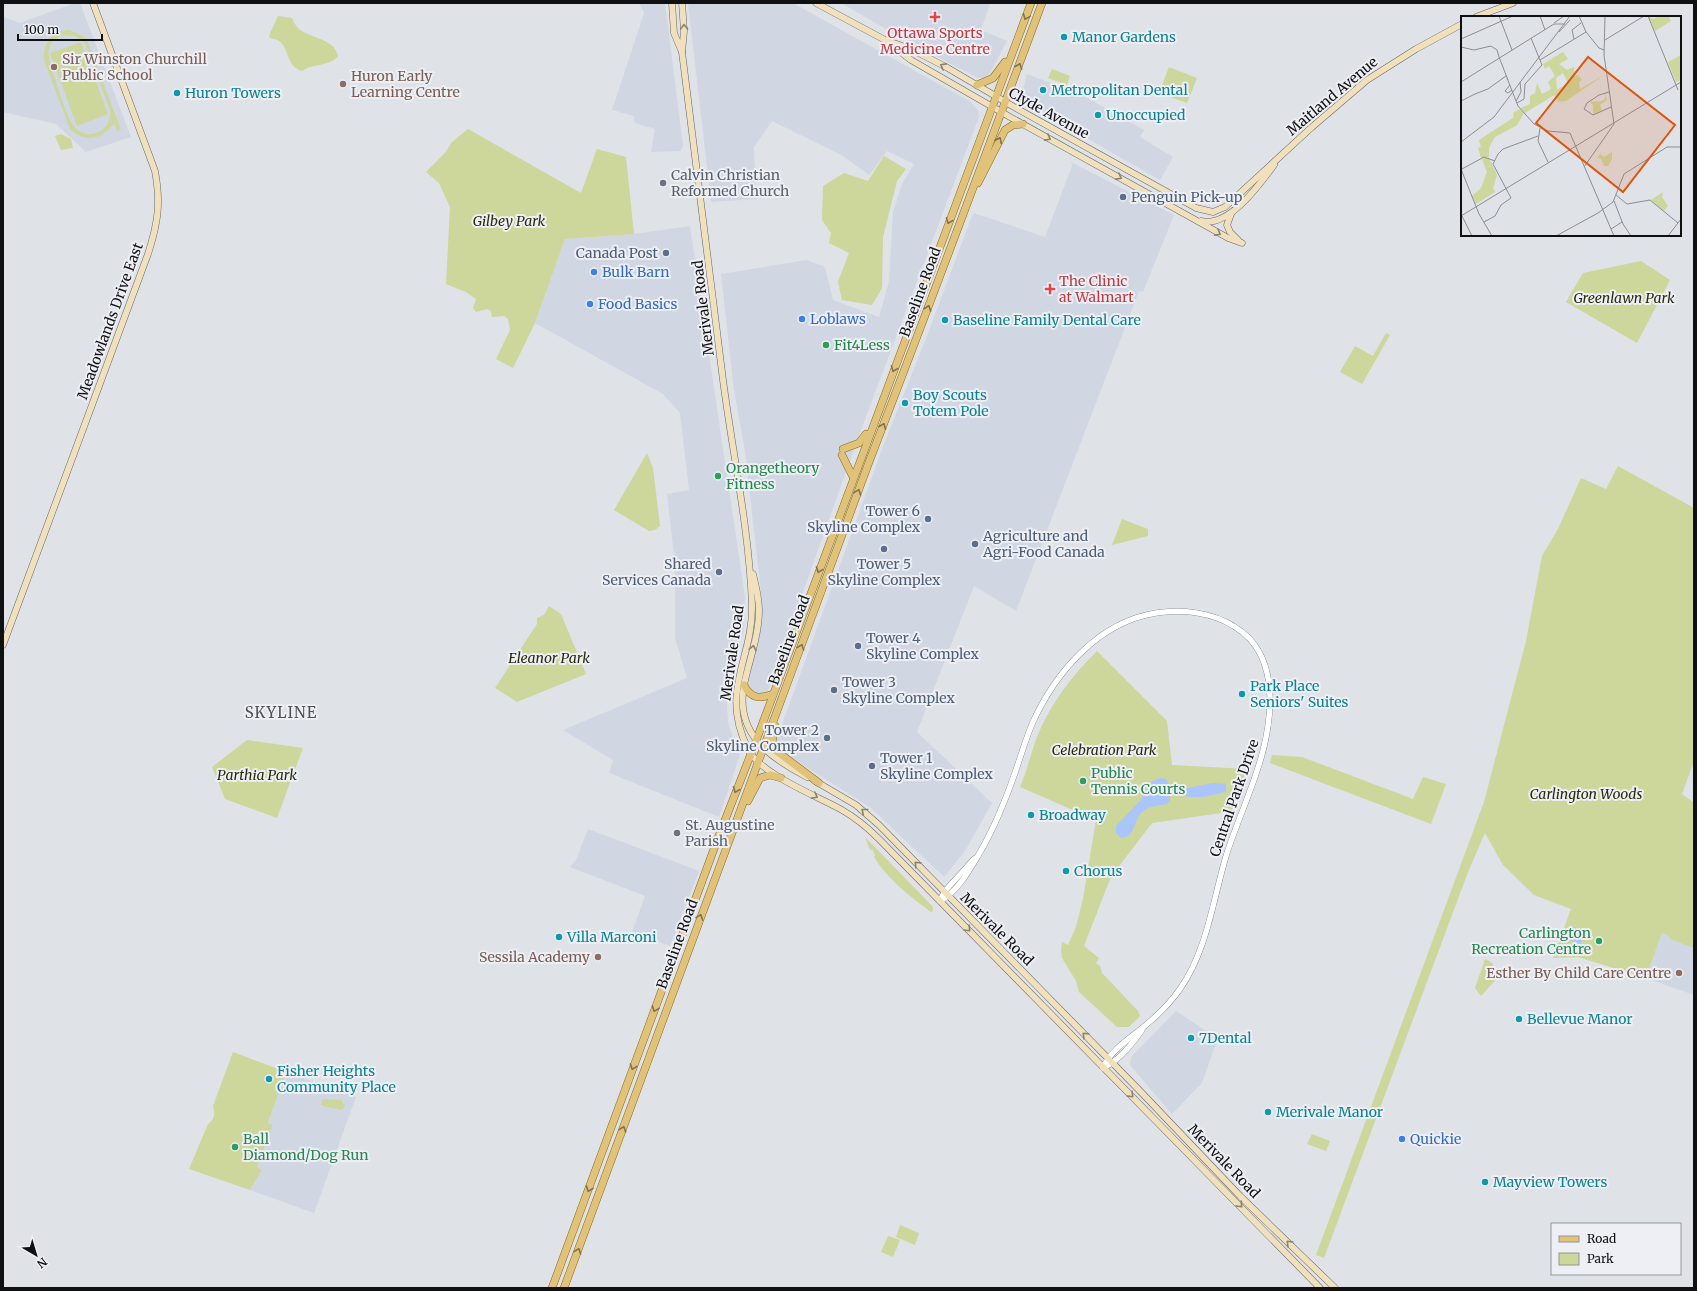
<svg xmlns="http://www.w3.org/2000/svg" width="1697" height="1291" font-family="Merriweather,serif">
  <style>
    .built { fill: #d0d7e3 }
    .green { fill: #cdd69b; fill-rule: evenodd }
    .water { fill: #aac5fb }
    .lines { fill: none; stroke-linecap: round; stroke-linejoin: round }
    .tertiary-casing { stroke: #66686d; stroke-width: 6 }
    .secondary-casing { stroke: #66686d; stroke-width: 7 }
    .primary-casing { stroke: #8a691b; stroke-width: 8 }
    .tertiary { stroke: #fff; stroke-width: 5.5 }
    .secondary { stroke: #f0e0bc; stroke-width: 6 }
    .primary { stroke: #e1c279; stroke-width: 7 }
    .oneway { stroke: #82724b }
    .oneway2 { stroke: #8b8270 }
    .health-dot { fill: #e0444e; stroke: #edeff5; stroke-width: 1.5 }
    .culture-dot { fill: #0f9aa8; stroke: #edeff5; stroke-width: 1.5 }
    .education-dot { fill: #8d6e63; stroke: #edeff5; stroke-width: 1.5 }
    .worship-dot { fill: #6b7280; stroke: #edeff5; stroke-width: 1.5 }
    .service-dot { fill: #5c6f8a; stroke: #edeff5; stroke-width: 1.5 }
    .shop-dot { fill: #3f7fe0; stroke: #edeff5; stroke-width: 1.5 }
    .leisure-dot { fill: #2e9e5b; stroke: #edeff5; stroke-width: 1.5 }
    .labels { text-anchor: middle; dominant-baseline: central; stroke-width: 4; stroke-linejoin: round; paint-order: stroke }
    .health-label { font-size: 14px; fill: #be3a42; stroke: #edeff5 }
    .culture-label { font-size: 14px; fill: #0d838f; stroke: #edeff5; text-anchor: start }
    .education-label { font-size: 14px; fill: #785e54; stroke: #edeff5; text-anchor: start }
    .street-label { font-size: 14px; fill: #0f1012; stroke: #edeff5 }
    .worship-label { font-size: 14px; fill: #5b616d; stroke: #edeff5; text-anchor: start }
    .service-label { font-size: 14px; fill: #4e5e75; stroke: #edeff5; text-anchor: start }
    .park-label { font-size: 14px; font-style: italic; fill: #292c09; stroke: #edeff5 }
    .shop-label { font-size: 14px; fill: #366cbe; stroke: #edeff5; text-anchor: start }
    .leisure-label { font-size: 14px; fill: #27864d; stroke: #edeff5; text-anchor: start }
    .neighbourhood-label { font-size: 15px; letter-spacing: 1px; fill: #505257; stroke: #edeff5 }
    .inset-road { fill: none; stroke: #8c8e92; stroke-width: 1 }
    .view { fill: #dd550c; fill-opacity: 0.15; stroke: #dd550c; stroke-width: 2 }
    .inset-edge { fill: none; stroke: #0f1012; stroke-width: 2 }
  </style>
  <rect width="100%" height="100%" fill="#dfe2e7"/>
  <!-- built -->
  <g class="built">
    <path d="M75 3H80L131 137 86 152 56 124 3 112V17L20 23Z"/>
    <path d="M639 3H665L683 145 681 151 651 152 655 129 635 123 634 116 612 110 644 13Z"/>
    <path d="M688 3H793L971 102 978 110 979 117 858 438 767 693 764 694H755L751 691 748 682 761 625 762 601 745 451 734 391 721 274 806 260 825 267 833 300 879 317 889 281 893 212 902 184 914 164 887 151 869 175 843 156 772 121 754 147 756 199 711 202Z"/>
    <path d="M841 3H990L981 30 1007 41 990 73 985 77 978 78 900 37Z"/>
    <path d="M1027 74 1080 94 1144 130 1140 137 1173 157 1160 180 1020 100Z"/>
    <path d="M1071 162 1174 215 1143 292 1139 291 1016 611 974 586 917 732 992 803 965 851 944 877 871 808 786 754 778 747 776 741 884 444 927 336 972 216 974 213 1045 237 1072 166Z"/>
    <path d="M690 226 745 597 744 631 728 685 727 705 728 722 737 751 740 755 719 817 609 773 613 760 563 730 687 678 675 638V564L667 494 689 490 680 413 663 394 535 323 565 239 634 234Z"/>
    <path d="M588 829 699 871 670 946 632 932 645 896 570 867 576 860Z"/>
    <path d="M1662 933 1694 946V995L1646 978Z"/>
    <path d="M1176 1011 1203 1029 1219 1035 1202 1083 1172 1114 1130 1065 1131 1057Z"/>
    <path d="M286 1072 356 1097 314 1213 250 1190 262 1170 257 1167 273 1125 268 1123Z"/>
  </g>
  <!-- green -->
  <g class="green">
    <path d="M278 16 292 18C293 21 295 24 297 27 308 39 334 37 338 56 329 67 313 63 302 71 283 66 292 40 270 38L269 36Z"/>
    <path d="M69 30 81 35 87 40 121 130 117 131 114 123C103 139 85 144 70 129L45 63C41 45 51 31 69 30ZM65 35 75 36 85 43 110 110C113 131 86 144 73 125 64 112 54 75 49 58 47 46 53 37 65 35Z"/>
    <path d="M81 42 108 114 77 126 50 53Z"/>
    <path d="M1169 67 1197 78 1187 103 1159 93Z"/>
    <path d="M1052 69 1070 76 1067 85 1048 78Z"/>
    <path d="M468 129 581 193 597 149 626 157 634 234 565 239 535 323 513 368 496 359 510 330 508 319 504 316 492 317 491 311 487 309 476 312 473 308 476 299 466 292 446 284 450 207 439 183 426 172 445 153 452 142Z"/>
    <path d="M61 134 71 139 73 148 61 150 55 136Z"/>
    <path d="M884 156 906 169 897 181 883 237 882 288 872 305 842 300 838 282 849 253 829 243 831 233 822 220 823 186 844 173 868 181Z"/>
    <path d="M1641 261 1670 280 1637 343 1566 302 1583 273Z"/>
    <path d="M1386 333 1390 335 1362 384 1340 372 1355 346 1373 356Z"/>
    <path d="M647 453 653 468 660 526 655 530 649 531 614 510Z"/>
    <path d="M1618 466 1694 508V761L1682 794 1694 803V948L1670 939V937L1662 933 1646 978 1578 957 1553 958 1571 909 1534 895 1503 865 1485 833 1468 872 1324 1258 1316 1255 1484 802 1526 641 1542 556 1558 529 1581 478 1606 489Z"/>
    <path d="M1122 519 1148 529V536L1112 545Z"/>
    <path d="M549 606 561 614 586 674 517 702 495 688 537 624V618L544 615Z"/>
    <path d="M1097 651 1167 721 1172 765 1247 769 1230 816 1221 813 1152 823 1113 874 1108 884 1084 946 1099 958 1096 963 1100 966 1102 973 1138 1011 1140 1016 1129 1027H1117L1079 992 1076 981 1062 958 1061 950 1062 942 1068 945 1076 927 1083 899 1096 820 1020 787C1027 771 1031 753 1037 737 1050 704 1072 676 1097 651Z"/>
    <path d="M247 740 303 748 277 818 225 799 212 767Z"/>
    <path d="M1272 755 1302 757 1413 799 1423 777 1446 784 1431 824 1270 763Z"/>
    <path d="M865 837 933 907V911L931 912C910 896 888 880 874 857L875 855 873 850H870Z"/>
    <path d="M1485 959 1492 963 1499 976 1481 996 1475 988Z"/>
    <path d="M233 1052 286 1072 268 1123 273 1125 257 1167 262 1170 250 1190 189 1169 208 1124C215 1119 215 1114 213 1106Z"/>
    <path d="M323 1099 341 1100 345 1106 342 1110 323 1106 321 1105Z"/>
    <path d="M1312 1134 1330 1141 1326 1151 1307 1144Z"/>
    <path d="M900 1225 919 1233 915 1245 896 1237Z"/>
    <path d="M888 1236 900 1240 893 1257 881 1252Z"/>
  </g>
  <!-- water -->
  <g class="water">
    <path d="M1161 778 1166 779 1170 787V800L1167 804C1157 806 1148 806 1141 813 1133 821 1136 838 1121 838L1116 833V826L1140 801 1152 781Z"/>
    <path d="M1213 783 1226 784V792L1203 797H1187L1184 790 1187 788Z"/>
    <path d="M1572 926 1584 932 1583 935 1585 936 1580 944 1567 939Z"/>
  </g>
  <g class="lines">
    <!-- tertiary casing -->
    <g class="tertiary-casing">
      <g id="tertiary">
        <path d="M940 901C958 891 969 871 979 854 995 827 1006 799 1016 770 1021 755 1026 739 1032 724 1055 673 1098 622 1156 613 1182 609 1212 612 1235 627 1260 642 1269 668 1270 696 1271 753 1244 801 1227 853 1213 898 1208 949 1180 989 1171 1002 1159 1014 1147 1024 1131 1038 1112 1048 1103 1068"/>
        <path d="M940 901 944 892 974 859"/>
        <path d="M1103 1068C1120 1060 1131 1045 1142 1030"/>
      </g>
    </g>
    <!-- secondary casing -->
    <g class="secondary-casing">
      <g id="secondary">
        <path d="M672 3 674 33 682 52"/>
        <path d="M682 3 684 31 682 52C696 161 709 271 723 380 733 456 749 528 752 605 753 660 719 691 748 749 760 774 817 796 842 810 856 818 868 828 879 839L1320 1288"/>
        <path d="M816 3 885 40 911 60 1010 117 1228 238 1242 243"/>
        <path d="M1476 17 1513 3"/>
        <path d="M885 40 911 49 946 67 1014 107 1196 208 1213 212 1225 207 1312 127 1367 80 1416 49 1462 24"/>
        <path d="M1231 214 1227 225 1230 232 1238 240"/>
        <path d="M1201 221C1229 228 1259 185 1274 165"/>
        <path d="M753 574C756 586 759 598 759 610 759 636 749 660 744 685 735 734 769 757 807 777"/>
        <path d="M3 645 148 254C158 223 161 203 155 171L93 3"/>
        <path d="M815 781 856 805 879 825 1141 1092 1240 1196 1335 1288"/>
      </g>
    </g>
    <!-- primary casing -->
    <g class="primary-casing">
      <g id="primary">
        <path d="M977 85 993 78 1005 62"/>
        <path d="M978 183 1005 130 1013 125 1023 124"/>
        <path d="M843 449 859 443 866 434"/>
        <path d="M842 455 853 477"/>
        <path d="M744 685C751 699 760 699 773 694"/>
        <path d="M775 726 772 743 775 750 819 783"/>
        <path d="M748 801 760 778 770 775 781 778"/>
        <path d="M552 1288 718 838 756 741 1031 3"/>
        <path d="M564 1288 869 462C928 310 985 156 1042 3"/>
      </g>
    </g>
    <!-- tertiary -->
    <use href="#tertiary" class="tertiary"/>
    <!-- secondary -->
    <use href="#secondary" class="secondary"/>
    <!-- primary -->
    <use href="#primary" class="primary"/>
  </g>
  <!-- one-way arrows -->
  <defs><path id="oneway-chevron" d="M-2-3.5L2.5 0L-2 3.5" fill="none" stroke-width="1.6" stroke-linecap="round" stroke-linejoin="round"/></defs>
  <g class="oneway">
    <use href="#oneway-chevron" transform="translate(1026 17) rotate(111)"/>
    <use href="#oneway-chevron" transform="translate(1019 66) rotate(-70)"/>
    <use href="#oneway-chevron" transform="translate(999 140) rotate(-64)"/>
    <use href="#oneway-chevron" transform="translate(949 221) rotate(111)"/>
    <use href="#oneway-chevron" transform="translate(928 308) rotate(-71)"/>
    <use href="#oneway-chevron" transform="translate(894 369) rotate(111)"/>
    <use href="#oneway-chevron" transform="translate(883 426) rotate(-68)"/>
    <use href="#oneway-chevron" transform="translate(858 492) rotate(-70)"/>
    <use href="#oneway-chevron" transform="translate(819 570) rotate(111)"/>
    <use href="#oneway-chevron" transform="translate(801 647) rotate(-70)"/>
    <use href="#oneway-chevron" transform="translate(736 790) rotate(111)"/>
    <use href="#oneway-chevron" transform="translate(700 917) rotate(-70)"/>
    <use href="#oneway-chevron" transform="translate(655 1009) rotate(110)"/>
    <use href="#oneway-chevron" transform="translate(633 1067) rotate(110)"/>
    <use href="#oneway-chevron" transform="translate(623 1129) rotate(-70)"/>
    <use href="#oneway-chevron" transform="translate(589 1189) rotate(110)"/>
    <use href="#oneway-chevron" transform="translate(578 1251) rotate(-70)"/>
  </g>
  <g class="oneway2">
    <use href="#oneway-chevron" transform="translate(684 27) rotate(-92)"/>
    <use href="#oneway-chevron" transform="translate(943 66) rotate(-152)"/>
    <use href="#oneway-chevron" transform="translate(1048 138) rotate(29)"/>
    <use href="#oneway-chevron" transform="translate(1119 177) rotate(28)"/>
    <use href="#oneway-chevron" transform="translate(1218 233) rotate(29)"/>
    <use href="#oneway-chevron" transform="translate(753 648) rotate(-77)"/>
    <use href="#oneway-chevron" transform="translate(815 796) rotate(28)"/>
    <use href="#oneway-chevron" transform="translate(864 811) rotate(-141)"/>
    <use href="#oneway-chevron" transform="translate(917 864) rotate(-134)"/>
    <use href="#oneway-chevron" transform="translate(968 929) rotate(46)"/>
    <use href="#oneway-chevron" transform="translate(1085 1035) rotate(-135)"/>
    <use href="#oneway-chevron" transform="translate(1131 1095) rotate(45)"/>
    <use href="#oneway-chevron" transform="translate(1240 1205) rotate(47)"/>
    <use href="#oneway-chevron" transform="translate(1289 1243) rotate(-135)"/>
  </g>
  <!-- markers -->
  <g class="health-dot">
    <path d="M933 11h4v4h4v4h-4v4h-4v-4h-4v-4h4z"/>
    <path d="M1048 283h4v4h4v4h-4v4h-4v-4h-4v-4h4z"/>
  </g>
  <g class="culture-dot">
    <circle cx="1064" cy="37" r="4"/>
    <circle cx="1043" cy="90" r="4"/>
    <circle cx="177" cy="93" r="4"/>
    <circle cx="1098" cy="115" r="4"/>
    <circle cx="945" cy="320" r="4"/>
    <circle cx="905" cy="403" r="4"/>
    <circle cx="1242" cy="694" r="4"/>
    <circle cx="1031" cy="815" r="4"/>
    <circle cx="1066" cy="871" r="4"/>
    <circle cx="559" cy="937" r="4"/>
    <circle cx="1519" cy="1019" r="4"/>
    <circle cx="1191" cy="1038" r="4"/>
    <circle cx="269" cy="1079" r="4"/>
    <circle cx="1268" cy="1112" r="4"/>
    <circle cx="1485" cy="1182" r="4"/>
  </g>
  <g class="education-dot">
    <circle cx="54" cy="67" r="4"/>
    <circle cx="343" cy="84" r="4"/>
    <circle cx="598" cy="957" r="4"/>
    <circle cx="1679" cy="973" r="4"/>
  </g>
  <g class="worship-dot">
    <circle cx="663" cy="183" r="4"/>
    <circle cx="677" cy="833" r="4"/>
  </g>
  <g class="service-dot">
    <circle cx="1123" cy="197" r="4"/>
    <circle cx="666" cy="253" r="4"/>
    <circle cx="928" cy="519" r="4"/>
    <circle cx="975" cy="544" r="4"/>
    <circle cx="884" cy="549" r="4"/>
    <circle cx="719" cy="572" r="4"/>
    <circle cx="858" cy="646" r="4"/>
    <circle cx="834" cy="690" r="4"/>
    <circle cx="827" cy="738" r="4"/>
    <circle cx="872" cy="766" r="4"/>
  </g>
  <g class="shop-dot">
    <circle cx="594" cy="272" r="4"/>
    <circle cx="590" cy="304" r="4"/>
    <circle cx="802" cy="319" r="4"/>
    <circle cx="1402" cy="1139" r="4"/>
  </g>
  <g class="leisure-dot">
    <circle cx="826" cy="345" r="4"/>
    <circle cx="718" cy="476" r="4"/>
    <circle cx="1083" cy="781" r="4"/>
    <circle cx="1599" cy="941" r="4"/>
    <circle cx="235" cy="1147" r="4"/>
  </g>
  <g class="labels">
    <!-- health labels -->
    <g class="health-label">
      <text x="935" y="33">Ottawa Sports<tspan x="935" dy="16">Medicine Centre</tspan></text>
      <text x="1059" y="281" text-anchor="start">The Clinic<tspan x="1059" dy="16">at Walmart</tspan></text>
    </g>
    <!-- culture labels -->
    <g class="culture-label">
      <text x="1072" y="37">Manor Gardens</text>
      <text x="1051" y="90">Metropolitan Dental</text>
      <text x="185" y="93">Huron Towers</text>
      <text x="1106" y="115">Unoccupied</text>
      <text x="953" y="320">Baseline Family Dental Care</text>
      <text x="913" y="395">Boy Scouts<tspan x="913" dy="16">Totem Pole</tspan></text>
      <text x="1250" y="686">Park Place<tspan x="1250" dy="16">Seniors' Suites</tspan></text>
      <text x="1039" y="815">Broadway</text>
      <text x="1074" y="871">Chorus</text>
      <text x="567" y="937">Villa Marconi</text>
      <text x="1527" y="1019">Bellevue Manor</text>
      <text x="1199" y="1038">7Dental</text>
      <text x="277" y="1071">Fisher Heights<tspan x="277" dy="16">Community Place</tspan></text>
      <text x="1276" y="1112">Merivale Manor</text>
      <text x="1493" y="1182">Mayview Towers</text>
    </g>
    <!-- education labels -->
    <g class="education-label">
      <text x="62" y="59">Sir Winston Churchill<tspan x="62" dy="16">Public School</tspan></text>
      <text x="351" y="76">Huron Early<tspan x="351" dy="16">Learning Centre</tspan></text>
      <text x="590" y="957" text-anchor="end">Sessila Academy</text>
      <text x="1671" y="973" text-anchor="end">Esther By Child Care Centre</text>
    </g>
    <!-- street labels -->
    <g class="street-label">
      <text transform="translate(1332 96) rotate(-40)">Maitland Avenue</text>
      <text transform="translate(1049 113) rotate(29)">Clyde Avenue</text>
      <text transform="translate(920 292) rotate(-70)">Baseline Road</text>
      <text transform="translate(703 308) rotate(-97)">Merivale Road</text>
      <text transform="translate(110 321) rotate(-70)">Meadowlands Drive East</text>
      <text transform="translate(789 640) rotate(-70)">Baseline Road</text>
      <text transform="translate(732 653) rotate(-82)">Merivale Road</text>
      <text transform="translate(1234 798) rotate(-71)">Central Park Drive</text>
      <text transform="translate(997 929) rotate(45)">Merivale Road</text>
      <text transform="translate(677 944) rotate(-70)">Baseline Road</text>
      <text transform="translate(1224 1161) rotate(46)">Merivale Road</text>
    </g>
    <!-- worship labels -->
    <g class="worship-label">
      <text x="671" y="175">Calvin Christian<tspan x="671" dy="16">Reformed Church</tspan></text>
      <text x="685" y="825">St. Augustine<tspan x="685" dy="16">Parish</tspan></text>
    </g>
    <!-- service labels -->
    <g class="service-label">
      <text x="1131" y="197">Penguin Pick-up</text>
      <text x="658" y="253" text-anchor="end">Canada Post</text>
      <text x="920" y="511" text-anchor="end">Tower 6<tspan x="920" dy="16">Skyline Complex</tspan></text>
      <text x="983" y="536">Agriculture and<tspan x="983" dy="16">Agri-Food Canada</tspan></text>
      <text x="711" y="564" text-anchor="end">Shared<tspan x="711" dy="16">Services Canada</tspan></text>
      <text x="884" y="564" text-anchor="middle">Tower 5<tspan x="884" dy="16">Skyline Complex</tspan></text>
      <text x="866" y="638">Tower 4<tspan x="866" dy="16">Skyline Complex</tspan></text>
      <text x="842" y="682">Tower 3<tspan x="842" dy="16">Skyline Complex</tspan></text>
      <text x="819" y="730" text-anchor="end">Tower 2<tspan x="819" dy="16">Skyline Complex</tspan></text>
      <text x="880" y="758">Tower 1<tspan x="880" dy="16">Skyline Complex</tspan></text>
    </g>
    <!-- park labels -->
    <g class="park-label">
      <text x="509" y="221">Gilbey Park</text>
      <text x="1624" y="298">Greenlawn Park</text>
      <text x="549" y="658">Eleanor Park</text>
      <text x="1104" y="750">Celebration Park</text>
      <text x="257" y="775">Parthia Park</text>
      <text x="1586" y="794">Carlington Woods</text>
    </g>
    <!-- shop labels -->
    <g class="shop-label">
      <text x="602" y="272">Bulk Barn</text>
      <text x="598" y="304">Food Basics</text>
      <text x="810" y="319">Loblaws</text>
      <text x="1410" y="1139">Quickie</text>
    </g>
    <!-- leisure labels -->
    <g class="leisure-label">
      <text x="834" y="345">Fit4Less</text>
      <text x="726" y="468">Orangetheory<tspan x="726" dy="16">Fitness</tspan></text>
      <text x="1091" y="773">Public<tspan x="1091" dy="16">Tennis Courts</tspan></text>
      <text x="1591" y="933" text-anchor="end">Carlington<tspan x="1591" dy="16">Recreation Centre</tspan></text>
      <text x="243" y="1139">Ball<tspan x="243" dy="16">Diamond/Dog Run</tspan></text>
    </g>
    <!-- neighbourhood labels -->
    <g class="neighbourhood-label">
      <text x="281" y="712">SKYLINE</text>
    </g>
  </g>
  <!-- overview -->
  <g transform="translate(1461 16)">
    <rect width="220" height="220" fill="#dfe2e7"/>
    <path d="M187 0 192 3 198 0H207L210 5 194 15ZM102 36 107 43 98 48 106 54 113 51 114 60 117 59 121 64 118 66 119 73 145 58 105 85 97 86 94 79 86 83 87 86 85 84 64 97 60 92 69 88V80L74 77 76 67 81 78 90 73 87 66 94 60 88 50 84 53 82 48ZM102 57 107 67 96 74 95 62ZM220 39V64L215 66 207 46ZM144 77 146 84 139 89 141 94 132 98V89L129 86 141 85 144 83ZM59 93 63 97 56 109 34 121 28 132V141L20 142 17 132 20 131 18 124 52 102 53 96ZM151 136V143L147 150H143L140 143 136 142 139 138 143 141ZM24 142H28L36 159 32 172 34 176 15 188 11 180 20 172 26 156 21 143ZM202 176 201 181 207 190 203 195 190 184Z" fill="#cdd69b" fill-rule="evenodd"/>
    <path class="inset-road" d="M38 0 51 34M79 0 84 14M118 0 125 16 138 32 143 34M187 0 217 74M93 7 103 0M98 16 109 4M0 23 52 0M113 23 111 14 120 7M144 24 183 0M0 31 13 34 30 30 36 34 38 41M38 41 47 64M79 44 125 16M46 62 57 90 73 108 87 115 109 117 153 220M0 66 93 8H104M49 69 44 75 47 77 51 74M148 76 138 79 126 87 123 93 132 99 150 91M14 78 27 73 45 60M0 85 14 78M55 85 60 76 59 66M56 87 63 83 64 68 81 49 70 22M79 112 77 125 87 146M0 126 33 101 109 0M123 151 153 108 143 39 144 0M0 153 18 198 31 220M1 153 23 141 34 145M155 179 166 188 189 184 217 207M153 185 162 208 170 220M137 197 152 186 163 158 206 131H220M0 200 220 66M1 200 11 220M23 206 34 200 40 189 50 182 32 148 37 138 42 133 77 120M150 213 161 206M95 220 137 197M207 220 220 203"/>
    <path class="view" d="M127 41 214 109 162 176 75 107Z"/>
    <rect width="220" height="220" class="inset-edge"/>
  </g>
  <!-- border -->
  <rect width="1697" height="1291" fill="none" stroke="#0f1012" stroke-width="8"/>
  <!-- legend -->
  <rect x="1551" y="1223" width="130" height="52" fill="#edeff5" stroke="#94969a"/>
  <rect x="1559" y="1236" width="20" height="6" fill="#e1c279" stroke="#94969a"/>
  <text x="1587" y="1243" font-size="12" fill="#0f1012">Road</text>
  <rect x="1559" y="1253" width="20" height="12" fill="#cdd69b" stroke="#94969a"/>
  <text x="1587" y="1263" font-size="12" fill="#0f1012">Park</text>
  <!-- north arrow -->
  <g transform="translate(36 1255) rotate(142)" stroke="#edeff5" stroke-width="3" paint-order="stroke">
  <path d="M0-3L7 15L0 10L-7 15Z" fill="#0f1012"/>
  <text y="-6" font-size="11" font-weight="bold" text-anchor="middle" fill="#0f1012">N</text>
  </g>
  <!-- scale -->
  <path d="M18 34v6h84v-6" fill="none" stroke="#0f1012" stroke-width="2"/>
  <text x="24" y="34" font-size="12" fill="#0f1012" stroke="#edeff5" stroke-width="3" paint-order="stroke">100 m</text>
</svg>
